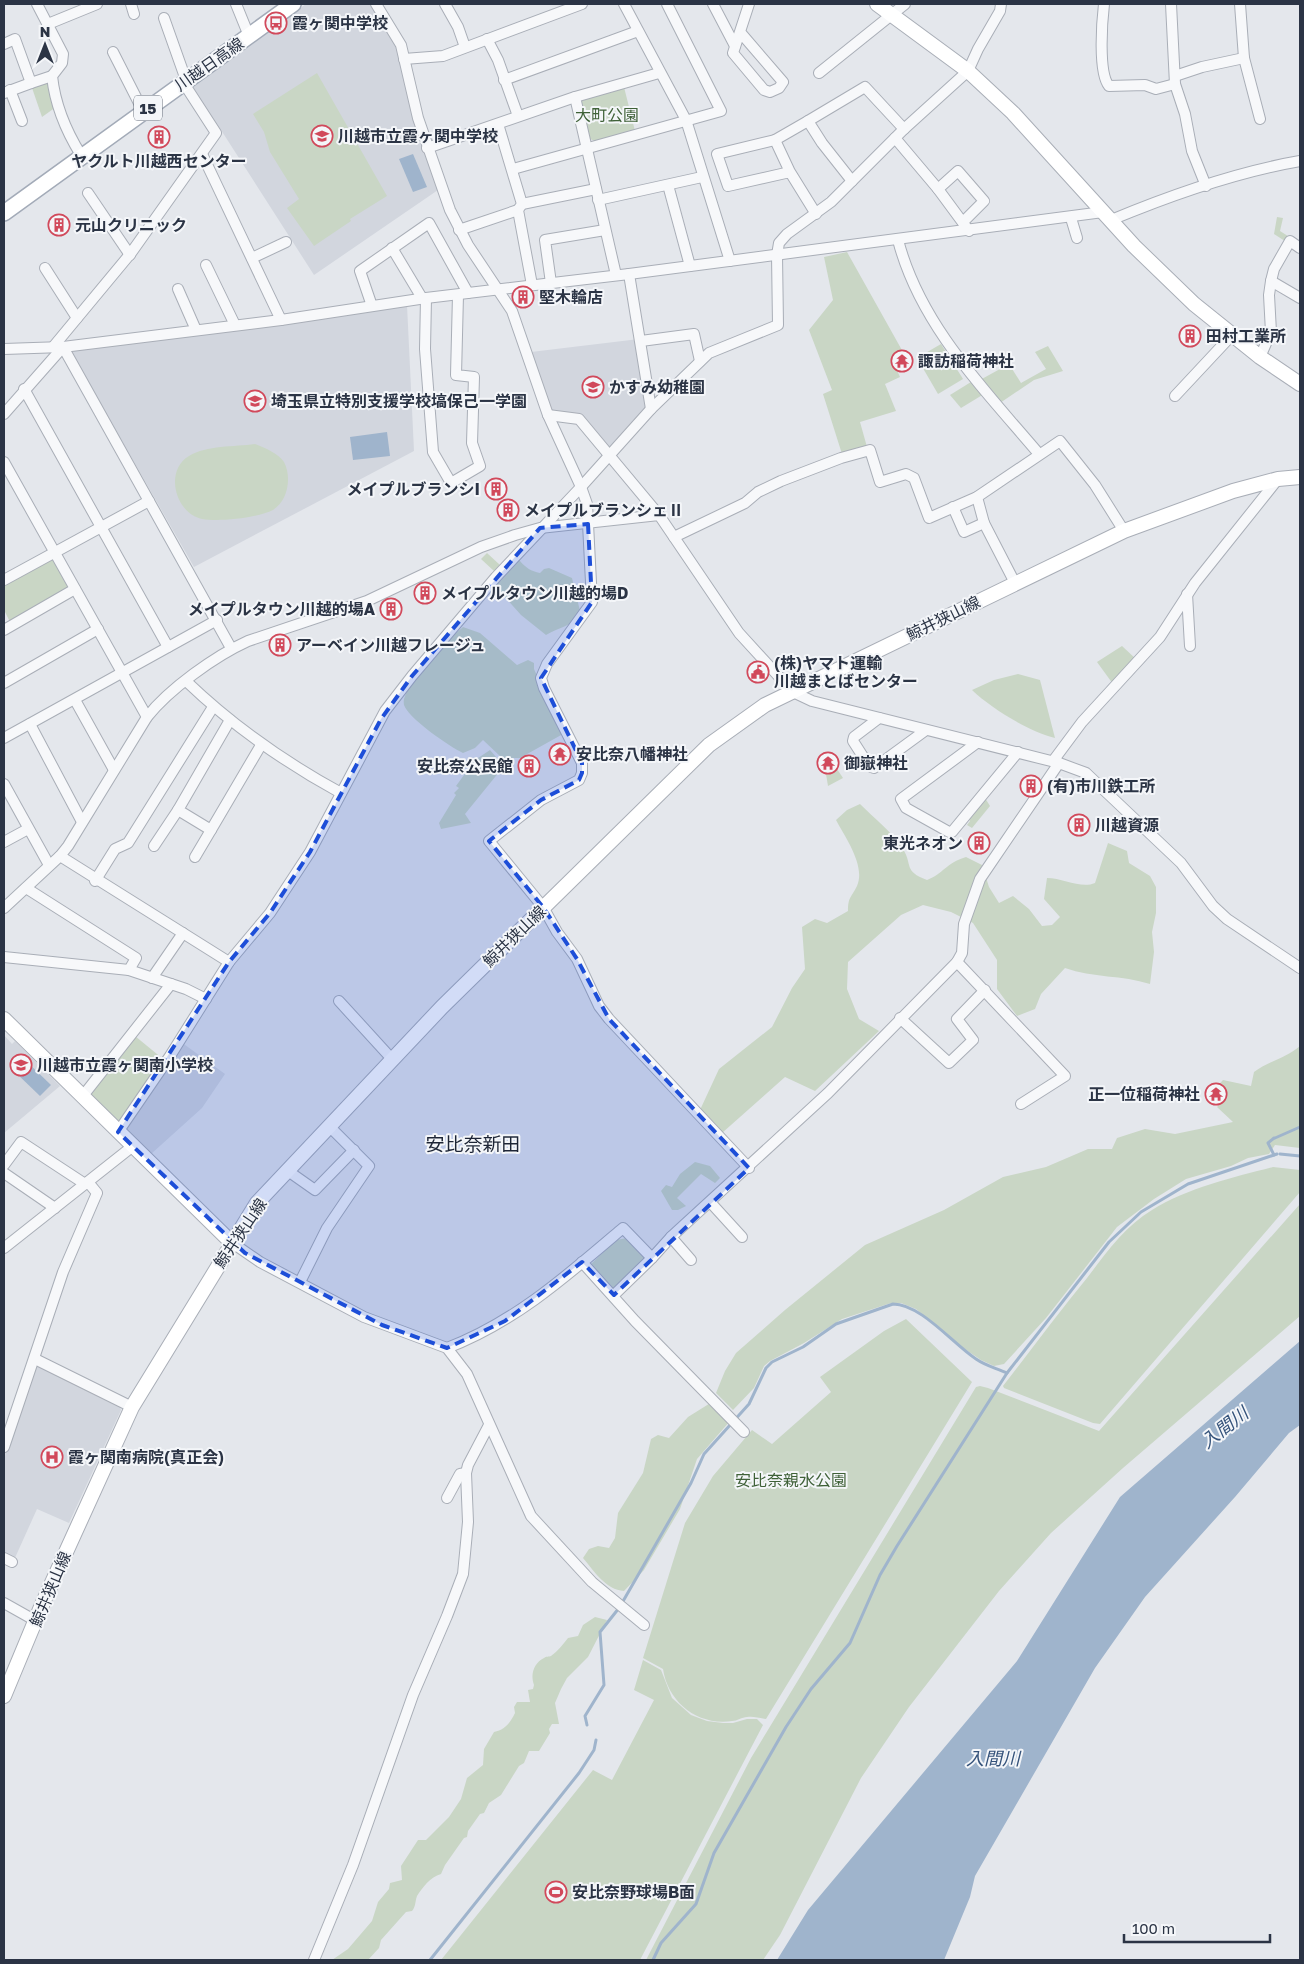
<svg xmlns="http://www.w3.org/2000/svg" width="1304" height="1964" font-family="'Golos Text','Noto Sans JP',sans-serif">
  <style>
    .built { fill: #d2d6de }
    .green { fill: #c9d6c5 }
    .water { fill: #9fb4cc }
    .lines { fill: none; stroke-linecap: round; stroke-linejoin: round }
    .stream { stroke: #9fb4cc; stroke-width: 3 }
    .street-casing { stroke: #a9aeb7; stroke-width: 12 }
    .secondary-casing { stroke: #a9aeb7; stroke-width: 16 }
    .primary-casing { stroke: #a3abb8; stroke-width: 18 }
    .street { stroke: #f7f8fa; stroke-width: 10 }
    .secondary { stroke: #fff; stroke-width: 14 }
    .primary { stroke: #fff; stroke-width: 15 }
    .marked { fill: #1d4ed8; fill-opacity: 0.2; stroke: #1d4ed8; stroke-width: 4; stroke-dasharray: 10 6; stroke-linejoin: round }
    .labels { text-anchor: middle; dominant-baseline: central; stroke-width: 4; stroke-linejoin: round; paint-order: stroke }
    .shield { fill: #f4f6f9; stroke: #676e7b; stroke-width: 1 }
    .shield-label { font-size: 15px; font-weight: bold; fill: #2b3445 }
    .poi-label { font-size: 16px; font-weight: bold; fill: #2b3445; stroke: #f4f6f9; text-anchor: start }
    .street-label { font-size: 16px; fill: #2b3445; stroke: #f4f6f9 }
    .park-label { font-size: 16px; fill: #3f6138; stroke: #f4f6f9 }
    .water-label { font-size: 18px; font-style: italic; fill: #34527a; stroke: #f4f6f9 }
    .quarter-label { font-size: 19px; fill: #1d2536; stroke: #f4f6f9 }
  </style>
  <rect width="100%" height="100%" fill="#e4e7ec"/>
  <!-- built -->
  <g class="built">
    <path d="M306 4H372L399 48 421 141 438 190 314 275 221 130 190 87Z"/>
    <path d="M407 305 414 451 194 567 70 350Z"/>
    <path d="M639 339 646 408 609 451 580 418 551 413 531 352Z"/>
    <path d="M4 1035 12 1044 15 1041 60 1086 4 1133Z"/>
    <path d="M181 1042 225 1074 202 1108 151 1154 125 1129Z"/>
    <path d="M39 1365 119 1404 121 1410 69 1523 37 1509 14 1560 4 1556V1467L6 1447 34 1367Z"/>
  </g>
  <!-- green -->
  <g class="green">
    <path d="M317 73 387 196 350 219 351 221 314 246 287 208 299 199 270 152 264 132 253 114Z"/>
    <path d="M50 79 56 107 42 117 31 85Z"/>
    <path d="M624 87 635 131 595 141 590 139 581 102 584 98Z"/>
    <path d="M1277 217 1283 218 1280 231 1291 238 1288 243 1274 234Z"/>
    <path d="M847 252 903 352 891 357 900 377 885 384 896 411 860 422 867 447 842 454 823 394 832 390 809 330 833 300 824 257Z"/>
    <path d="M941 344 963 379 938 394 917 358Z"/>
    <path d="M1048 346 1063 371 1034 380 1000 403 980 380 1009 364 1021 383 1046 369 1035 352Z"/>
    <path d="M971 382 984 394 961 408 950 395Z"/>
    <path d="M255 444C265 448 278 453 284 462 292 477 288 501 273 510 257 518 219 522 202 519 175 513 164 471 189 456 207 445 234 447 255 444Z"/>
    <path d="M487 553 500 565 494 571 481 559Z"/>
    <path d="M54 557 71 588 10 622 4 610V584Z"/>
    <path d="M520 561C526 568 531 571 540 573L544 569 549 568 572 578 581 615C573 625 558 628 546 635L521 615 497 588V582L514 562Z"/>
    <path d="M463 627 480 633 517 665 528 660 534 663V669L563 734 520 758H502L483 740 475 748 463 753C450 747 408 718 404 705 400 687 449 639 463 627Z"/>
    <path d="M1122 646 1137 660 1113 684 1097 662Z"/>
    <path d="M1018 674 1040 680 1055 738C1028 731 992 709 972 690L994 680Z"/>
    <path d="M490 750 504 766 465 814 471 823 441 829 439 823 456 795 454 793 459 788 456 786 475 760Z"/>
    <path d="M837 769 843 778 828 786 826 774Z"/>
    <path d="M985 798 990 806 972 828 967 825 970 821 968 818Z"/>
    <path d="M860 804C873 817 894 834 903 849 913 865 903 871 927 880 943 874 946 863 966 857L982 865 989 887 999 903 1013 896 1029 909 1042 926 1052 925 1060 917 1044 899 1047 878C1063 878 1081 889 1095 883L1108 843 1127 851 1129 863 1150 876 1156 887V913L1152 932 1154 952 1150 984C1122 975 1093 978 1065 968L1041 994 1035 1009 1017 1016 997 989V960L973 923 951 912 923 905 901 915 848 962 847 989 859 1019 879 1031 815 1091 785 1077 722 1133 700 1110 719 1069 772 1027 792 988 805 969 802 927 815 919 827 923 848 911C848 897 851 898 857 886 866 866 845 837 836 820L847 810Z"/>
    <path d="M135 1036 163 1059 119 1124 88 1094Z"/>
    <path d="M1300 1046V1148L1275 1145 1269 1154 1248 1158 1231 1166 1186 1179 1154 1199 1117 1227 1046 1318 1004 1364 994 1366 981 1360 950 1339 916 1309 901 1303H891L842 1319 804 1343 770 1361 764 1366 754 1388 733 1410 716 1393 725 1371 736 1353 785 1310 865 1245 944 1210 1003 1177 1046 1167 1088 1149H1112L1117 1138 1145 1129 1175 1134 1233 1122 1217 1107 1222 1102 1211 1093 1223 1080 1251 1086 1254 1072C1269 1061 1286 1058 1300 1046Z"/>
    <path d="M695 1162 710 1166 720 1178 715 1183 701 1174 677 1198 686 1206 678 1210H672L661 1191 666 1185 672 1187 680 1174Z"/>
    <path d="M1273 1167 1300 1170V1192L1100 1424 1093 1423 1004 1388 1003 1386C1031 1350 1058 1313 1087 1278 1106 1253 1125 1226 1152 1210 1187 1188 1234 1177 1273 1167Z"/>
    <path d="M1300 1204V1316L1123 1468 1051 1533 999 1591 909 1707 861 1778 780 1935 763 1960H646L751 1758 976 1387 980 1386 988 1388 1099 1431Z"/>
    <path d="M627 1238 646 1259 613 1290 590 1265 616 1240Z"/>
    <path d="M906 1319 972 1382 766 1719C760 1718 753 1716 747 1717 742 1717 737 1721 732 1721 697 1726 668 1702 663 1669L643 1658 685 1523 713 1476 752 1430 772 1444 831 1392 820 1377 884 1331Z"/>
    <path d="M712 1402 730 1421 697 1459 680 1509 644 1570 624 1591C606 1590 594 1571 583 1558L589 1549 598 1546 609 1548 615 1538 618 1513 643 1473 651 1439 658 1435 669 1438 688 1417Z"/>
    <path d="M595 1617 607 1620 588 1657 567 1678 561 1689 555 1703 559 1724H552L549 1729 550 1733 539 1751H529L524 1763 519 1766 501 1795 489 1803 484 1813 480 1814 468 1831 467 1837 464 1838 445 1865 441 1874C430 1877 423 1887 417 1896 415 1901 416 1906 412 1911L406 1912 381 1940 379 1948 368 1960H332L348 1949 372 1921 378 1902 389 1889 390 1883 402 1880 401 1866 418 1840H426L449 1817 461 1799 467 1778 483 1765 484 1749 494 1732C505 1730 510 1723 515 1713L514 1707 517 1702H530L528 1690 533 1689 534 1685C530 1674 534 1663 544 1658 546 1656 549 1657 551 1656 558 1651 563 1644 568 1638L578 1636 583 1625Z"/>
    <path d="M643 1660 661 1670 672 1698 691 1715 707 1721 723 1723H733L747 1719H757L763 1725 640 1960H441L593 1770 612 1780 654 1700 634 1690Z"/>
  </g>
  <!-- water -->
  <g class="water">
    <path d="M413 154 427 187 413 192 399 159Z"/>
    <path d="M387 432 390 456 353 460 350 437Z"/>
    <path d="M25 1060 51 1085 40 1096 14 1071Z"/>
    <path d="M1300 1341V1425L1289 1433 1235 1497 1145 1597 1095 1668 975 1876 970 1897 944 1960H777L808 1910 1017 1661 1120 1497Z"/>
  </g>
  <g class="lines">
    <!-- stream -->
    <g class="stream">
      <path d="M1275 1138 1300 1127"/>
      <path d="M1280 1154 1300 1156"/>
      <path d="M1274 1155 1268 1143 1274 1138"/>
      <path d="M622 1603 691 1483 704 1454 749 1404 766 1368 772 1362 803 1347 836 1324 893 1304C921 1304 953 1344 976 1359 986 1366 996 1368 1007 1373"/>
      <path d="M587 1725 585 1716 604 1685 600 1632 619 1608"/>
      <path d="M430 1960 579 1773 594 1750 596 1740"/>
      <path d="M653 1960 661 1943 696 1904 714 1853 786 1727 811 1689 850 1643 880 1575 897 1546 1007 1373 1109 1242 1141 1212 1188 1184 1277 1154"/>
    </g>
    <!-- street casing -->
    <g class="street-casing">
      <g id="street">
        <path d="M37 4 63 54 62 63 52 76C55 104 66 131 81 155"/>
        <path d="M131 4 134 14"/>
        <path d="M236 4 249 36"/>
        <path d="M376 4 401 45 418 118 450 210 468 245 512 311 548 415 581 487 587 504 592 602 547 664 541 678 544 688 582 763V773L579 780 541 800 489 841 543 907 557 932 577 959 599 1006 609 1019 749 1168"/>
        <path d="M445 4 458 27 465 47"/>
        <path d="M624 4 686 120 730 261"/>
        <path d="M713 4 735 46"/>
        <path d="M1104 4C1102 21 1098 73 1109 86L1145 85 1156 89 1175 84"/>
        <path d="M1171 4 1175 84 1185 114 1192 151 1206 186"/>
        <path d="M1240 4 1244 58 1260 119"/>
        <path d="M164 18 186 80"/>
        <path d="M48 24 97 4"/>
        <path d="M740 32 783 82 779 88 770 92 764 90 733 53 749 4"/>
        <path d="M487 39 498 60 518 116"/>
        <path d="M4 44 15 39 31 83 52 76"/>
        <path d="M113 52 143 111"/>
        <path d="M404 59 443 56 582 4"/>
        <path d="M819 73 905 4"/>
        <path d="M1175 76 1202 67 1244 58"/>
        <path d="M504 80 638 31"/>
        <path d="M10 90 22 121"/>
        <path d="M4 93 31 83"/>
        <path d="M575 97 616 275"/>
        <path d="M498 124 522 204 518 210 532 285"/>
        <path d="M895 138 938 189"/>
        <path d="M775 140 808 121"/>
        <path d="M427 148 575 97 659 73"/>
        <path d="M202 154 281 320"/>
        <path d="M513 169 721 111 667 4"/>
        <path d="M790 172 775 140 717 154 728 186 790 172 816 214"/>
        <path d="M852 181 822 143 808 121 865 87 904 129"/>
        <path d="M668 185 690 266"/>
        <path d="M88 193 130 255"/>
        <path d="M598 200 702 177"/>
        <path d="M522 204 596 189"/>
        <path d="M1071 218 1077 238"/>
        <path d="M1111 220C1171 195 1236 172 1300 161"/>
        <path d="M963 222 984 201 958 171 938 189 969 231"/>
        <path d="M459 230 518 210"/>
        <path d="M898 240C920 325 984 389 1039 454"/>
        <path d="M392 248 422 298"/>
        <path d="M252 258 286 242"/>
        <path d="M206 265 235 325"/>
        <path d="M45 268 77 318"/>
        <path d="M629 274 651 409"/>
        <path d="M1271 281 1300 298"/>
        <path d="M551 283 545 240 605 230"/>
        <path d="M178 289 196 330"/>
        <path d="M426 298 425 349 433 452 451 483 480 466 472 443 474 377 456 375 458 295"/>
        <path d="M372 306 360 271 429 223 468 293"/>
        <path d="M641 341 694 334 700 361"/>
        <path d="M53 347 131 253 216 133 183 82"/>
        <path d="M4 349 63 347 281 320 426 298 629 274 1103 212"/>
        <path d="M1260 357 1271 332 1269 295 1271 281 1274 269 1290 241 1300 248"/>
        <path d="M24 389 168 647"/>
        <path d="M1175 396 1232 335"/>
        <path d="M4 414 63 347 231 648"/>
        <path d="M548 415 579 419 659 515"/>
        <path d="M4 462 147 717"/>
        <path d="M977 497 984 523"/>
        <path d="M953 507 964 532 984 523 1015 583"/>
        <path d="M674 537 745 503 758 492 781 481 841 458 870 450 880 482 906 474 914 478 929 518 977 497 1060 441 1095 485 1124 531"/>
        <path d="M4 580 149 501"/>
        <path d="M1187 594 1190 646"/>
        <path d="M4 630 75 589"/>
        <path d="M186 681C233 726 284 762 341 793"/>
        <path d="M4 683 98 629"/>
        <path d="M75 700 114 770"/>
        <path d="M879 718 854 737 853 741 869 766 874 768 926 730"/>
        <path d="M230 720 178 810 211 830 261 745"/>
        <path d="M30 724 82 822"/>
        <path d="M4 738 217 620"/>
        <path d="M978 742 901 799 906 808 949 832H952L1018 752"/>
        <path d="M1053 761 1082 722 1160 637 1195 583 1278 479"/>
        <path d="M4 784 49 865"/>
        <path d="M4 842 28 829"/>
        <path d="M154 846 178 810"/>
        <path d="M60 856 229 962 270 913 310 852 385 711 412 676 496 577 581 487 651 409 709 353 778 325 777 255 779 243 787 234 831 202 904 129 968 71 978 49 1000 11 1001 4"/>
        <path d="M195 857 211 830"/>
        <path d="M95 881 115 849 128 843 213 707"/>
        <path d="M4 908 60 856 68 846 147 717C169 689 215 656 248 641L367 601 481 547 515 535 540 528 659 515 739 633 793 692 812 701 1059 763 1086 773 1181 863 1213 906 1227 919 1300 968"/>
        <path d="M4 957 129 970 136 958 26 888"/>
        <path d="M957 962 1065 1076 1021 1104"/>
        <path d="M129 970 186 989 206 999"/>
        <path d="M152 978 183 933"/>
        <path d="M339 1001 391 1058"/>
        <path d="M900 1018 949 1063 973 1040 957 1019 985 990"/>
        <path d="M82 1097 171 984"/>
        <path d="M118 1132 170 1056 229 962"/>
        <path d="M4 1165 21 1142 85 1184"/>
        <path d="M288 1171 315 1190 354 1150"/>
        <path d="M4 1173 55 1208"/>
        <path d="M711 1203 742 1237"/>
        <path d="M671 1237 691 1260"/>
        <path d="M231 1242 260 1262 364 1317 447 1348 467 1374 531 1516 592 1582 644 1625"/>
        <path d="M4 1248 133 1146"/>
        <path d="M582 1262 635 1321 744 1432"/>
        <path d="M300 1282 327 1228 369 1166 329 1126"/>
        <path d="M614 1295 652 1258"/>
        <path d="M447 1348C514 1323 569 1274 623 1228L652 1258 671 1237 828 1093 957 962 962 953 964 924 980 879 1059 763"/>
        <path d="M35 1359 132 1407"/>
        <path d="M4 1447 63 1272 97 1193 88 1182"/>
        <path d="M447 1498 460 1474 466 1473"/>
        <path d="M4 1558 12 1562"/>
        <path d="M4 1603 36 1621"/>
        <path d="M314 1960 353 1865 413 1695 447 1616 463 1574 468 1522 466 1473 468 1465 489 1425"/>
      </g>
    </g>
    <!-- secondary casing -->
    <g class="secondary-casing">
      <g id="secondary">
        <path d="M877 4 968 71 1013 113 1134 246 1194 304 1260 357 1300 384"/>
        <path d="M4 1019 231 1242"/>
        <path d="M4 1696 41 1607 132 1407 257 1203 442 1007 709 745 765 705 1124 531 1233 491 1278 479 1300 477"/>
      </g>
    </g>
    <!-- primary casing -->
    <g class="primary-casing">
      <path id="primary" d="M4 213 293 4"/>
    </g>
    <!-- street -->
    <use href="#street" class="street"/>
    <!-- secondary -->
    <use href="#secondary" class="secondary"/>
    <!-- primary -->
    <use href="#primary" class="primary"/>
  </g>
  <!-- marked area -->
  <path class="marked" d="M588 524 592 602 541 678 582 763V773L579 780 541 800 489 841 543 907 577 959 609 1019 749 1168 614 1295 582 1262 505 1321 447 1348 382 1325 245 1253 118 1132 229 962 270 913 310 852 381 719 412 676 540 528Z"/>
  <!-- icons -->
  <defs>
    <g id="bus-ring" transform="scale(1.125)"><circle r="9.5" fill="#f4f6f9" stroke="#d1495b" stroke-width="1.5"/><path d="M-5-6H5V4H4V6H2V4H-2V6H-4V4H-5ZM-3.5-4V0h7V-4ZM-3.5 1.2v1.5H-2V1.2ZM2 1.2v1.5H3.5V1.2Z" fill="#d1495b"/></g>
    <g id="school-ring" transform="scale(1.125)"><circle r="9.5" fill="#f4f6f9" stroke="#d1495b" stroke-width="1.5"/><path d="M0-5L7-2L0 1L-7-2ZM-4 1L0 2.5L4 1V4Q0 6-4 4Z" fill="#d1495b"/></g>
    <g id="building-ring" transform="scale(1.125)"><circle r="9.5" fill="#f4f6f9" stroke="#d1495b" stroke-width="1.5"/><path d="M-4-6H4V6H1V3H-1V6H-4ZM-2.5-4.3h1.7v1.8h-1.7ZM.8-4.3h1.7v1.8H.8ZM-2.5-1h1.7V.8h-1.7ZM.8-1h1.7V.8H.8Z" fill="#d1495b"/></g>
    <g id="temple-ring" transform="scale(1.125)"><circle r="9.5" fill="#f4f6f9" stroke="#d1495b" stroke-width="1.5"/><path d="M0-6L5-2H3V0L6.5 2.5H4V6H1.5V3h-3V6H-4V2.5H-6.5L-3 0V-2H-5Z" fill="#d1495b"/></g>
    <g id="civic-ring" transform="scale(1.125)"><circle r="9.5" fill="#f4f6f9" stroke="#d1495b" stroke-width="1.5"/><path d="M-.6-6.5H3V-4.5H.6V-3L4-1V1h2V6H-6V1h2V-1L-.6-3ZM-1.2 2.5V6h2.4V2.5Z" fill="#d1495b"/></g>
    <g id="hospital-ring" transform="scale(1.125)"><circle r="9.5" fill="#f4f6f9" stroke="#d1495b" stroke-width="1.5"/><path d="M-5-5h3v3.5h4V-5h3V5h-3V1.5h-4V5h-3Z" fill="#d1495b"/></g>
    <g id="stadium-ring" transform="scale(1.125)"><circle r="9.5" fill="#f4f6f9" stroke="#d1495b" stroke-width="1.5"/><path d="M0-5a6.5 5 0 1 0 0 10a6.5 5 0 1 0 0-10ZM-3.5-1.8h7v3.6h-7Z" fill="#d1495b"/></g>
  </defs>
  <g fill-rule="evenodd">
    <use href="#bus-ring" x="276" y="23"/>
    <use href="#school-ring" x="322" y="136"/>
    <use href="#building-ring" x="159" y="137"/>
    <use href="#building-ring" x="59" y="225"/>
    <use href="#building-ring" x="523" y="297"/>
    <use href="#building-ring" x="1190" y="336"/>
    <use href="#temple-ring" x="902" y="361"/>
    <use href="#school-ring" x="593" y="387"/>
    <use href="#school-ring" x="255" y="401"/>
    <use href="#building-ring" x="496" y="489"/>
    <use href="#building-ring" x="508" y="510"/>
    <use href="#building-ring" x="425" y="593"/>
    <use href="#building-ring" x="391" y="609"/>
    <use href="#building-ring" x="280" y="645"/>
    <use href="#civic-ring" x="758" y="672"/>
    <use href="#temple-ring" x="560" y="754"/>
    <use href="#temple-ring" x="828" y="763"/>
    <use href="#building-ring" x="529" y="766"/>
    <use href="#building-ring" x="1031" y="786"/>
    <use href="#building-ring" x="1079" y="825"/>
    <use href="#building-ring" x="979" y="843"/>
    <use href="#school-ring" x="21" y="1065"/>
    <use href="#temple-ring" x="1216" y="1094"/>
    <use href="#hospital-ring" x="52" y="1457"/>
    <use href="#stadium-ring" x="556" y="1892"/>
  </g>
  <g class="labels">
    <!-- shield labels -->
    <rect class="shield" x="134" y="95.5" width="28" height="25" rx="4"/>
    <g class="shield-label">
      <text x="148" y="108">15</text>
    </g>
    <!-- poi labels -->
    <g class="poi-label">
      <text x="292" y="23">霞ヶ関中学校</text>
      <text x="338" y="136">川越市立霞ヶ関中学校</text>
      <text x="159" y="161" text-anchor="middle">ヤクルト川越西センター</text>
      <text x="75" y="225">元山クリニック</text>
      <text x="539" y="297">堅木輪店</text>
      <text x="1206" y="336">田村工業所</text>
      <text x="918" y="361">諏訪稲荷神社</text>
      <text x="609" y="387">かすみ幼稚園</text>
      <text x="271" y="401">埼玉県立特別支援学校塙保己一学園</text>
      <text x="480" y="489" text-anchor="end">メイプルブランシI</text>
      <text x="524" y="510">メイプルブランシェⅡ</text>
      <text x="441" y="593">メイプルタウン川越的場D</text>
      <text x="375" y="609" text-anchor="end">メイプルタウン川越的場A</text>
      <text x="296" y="645">アーベイン川越フレージュ</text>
      <text x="774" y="663">(株)ヤマト運輸<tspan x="774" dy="18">川越まとばセンター</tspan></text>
      <text x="576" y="754">安比奈八幡神社</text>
      <text x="844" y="763">御嶽神社</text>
      <text x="513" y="766" text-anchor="end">安比奈公民館</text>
      <text x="1047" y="786">(有)市川鉄工所</text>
      <text x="1095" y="825">川越資源</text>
      <text x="963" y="843" text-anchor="end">東光ネオン</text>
      <text x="37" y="1065">川越市立霞ヶ関南小学校</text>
      <text x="1200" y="1094" text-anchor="end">正一位稲荷神社</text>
      <text x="68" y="1457">霞ヶ関南病院(真正会)</text>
      <text x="572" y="1892">安比奈野球場B面</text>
    </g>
    <!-- street labels -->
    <g class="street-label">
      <text transform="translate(209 64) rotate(-35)">川越日高線</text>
      <text transform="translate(943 618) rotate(-26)">鯨井狭山線</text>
      <text transform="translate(514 936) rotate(-44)">鯨井狭山線</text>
      <text transform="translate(240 1233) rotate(-56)">鯨井狭山線</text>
      <text transform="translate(50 1589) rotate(-67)">鯨井狭山線</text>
    </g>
    <!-- park labels -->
    <g class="park-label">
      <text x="607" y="115">大町公園</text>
      <text x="791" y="1480">安比奈親水公園</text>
    </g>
    <!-- water labels -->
    <g class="water-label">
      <text transform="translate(1224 1427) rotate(-38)">入間川</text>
      <text x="993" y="1758">入間川</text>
    </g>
    <!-- quarter labels -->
    <g class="quarter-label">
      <text x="473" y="1143">安比奈新田</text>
    </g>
  </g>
  <!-- border -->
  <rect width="1304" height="1964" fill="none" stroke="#2b3445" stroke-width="10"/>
  <!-- north arrow -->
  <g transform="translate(45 45)" stroke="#f4f6f9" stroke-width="4" paint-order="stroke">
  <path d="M0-4L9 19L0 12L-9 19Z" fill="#2b3445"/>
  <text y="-8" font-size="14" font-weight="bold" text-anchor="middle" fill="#2b3445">N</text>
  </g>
  <!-- scale -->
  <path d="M1124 1934v8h146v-8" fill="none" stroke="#2b3445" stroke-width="2.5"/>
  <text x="1132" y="1934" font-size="15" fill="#2b3445" stroke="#f4f6f9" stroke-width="4" paint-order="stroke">100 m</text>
</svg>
